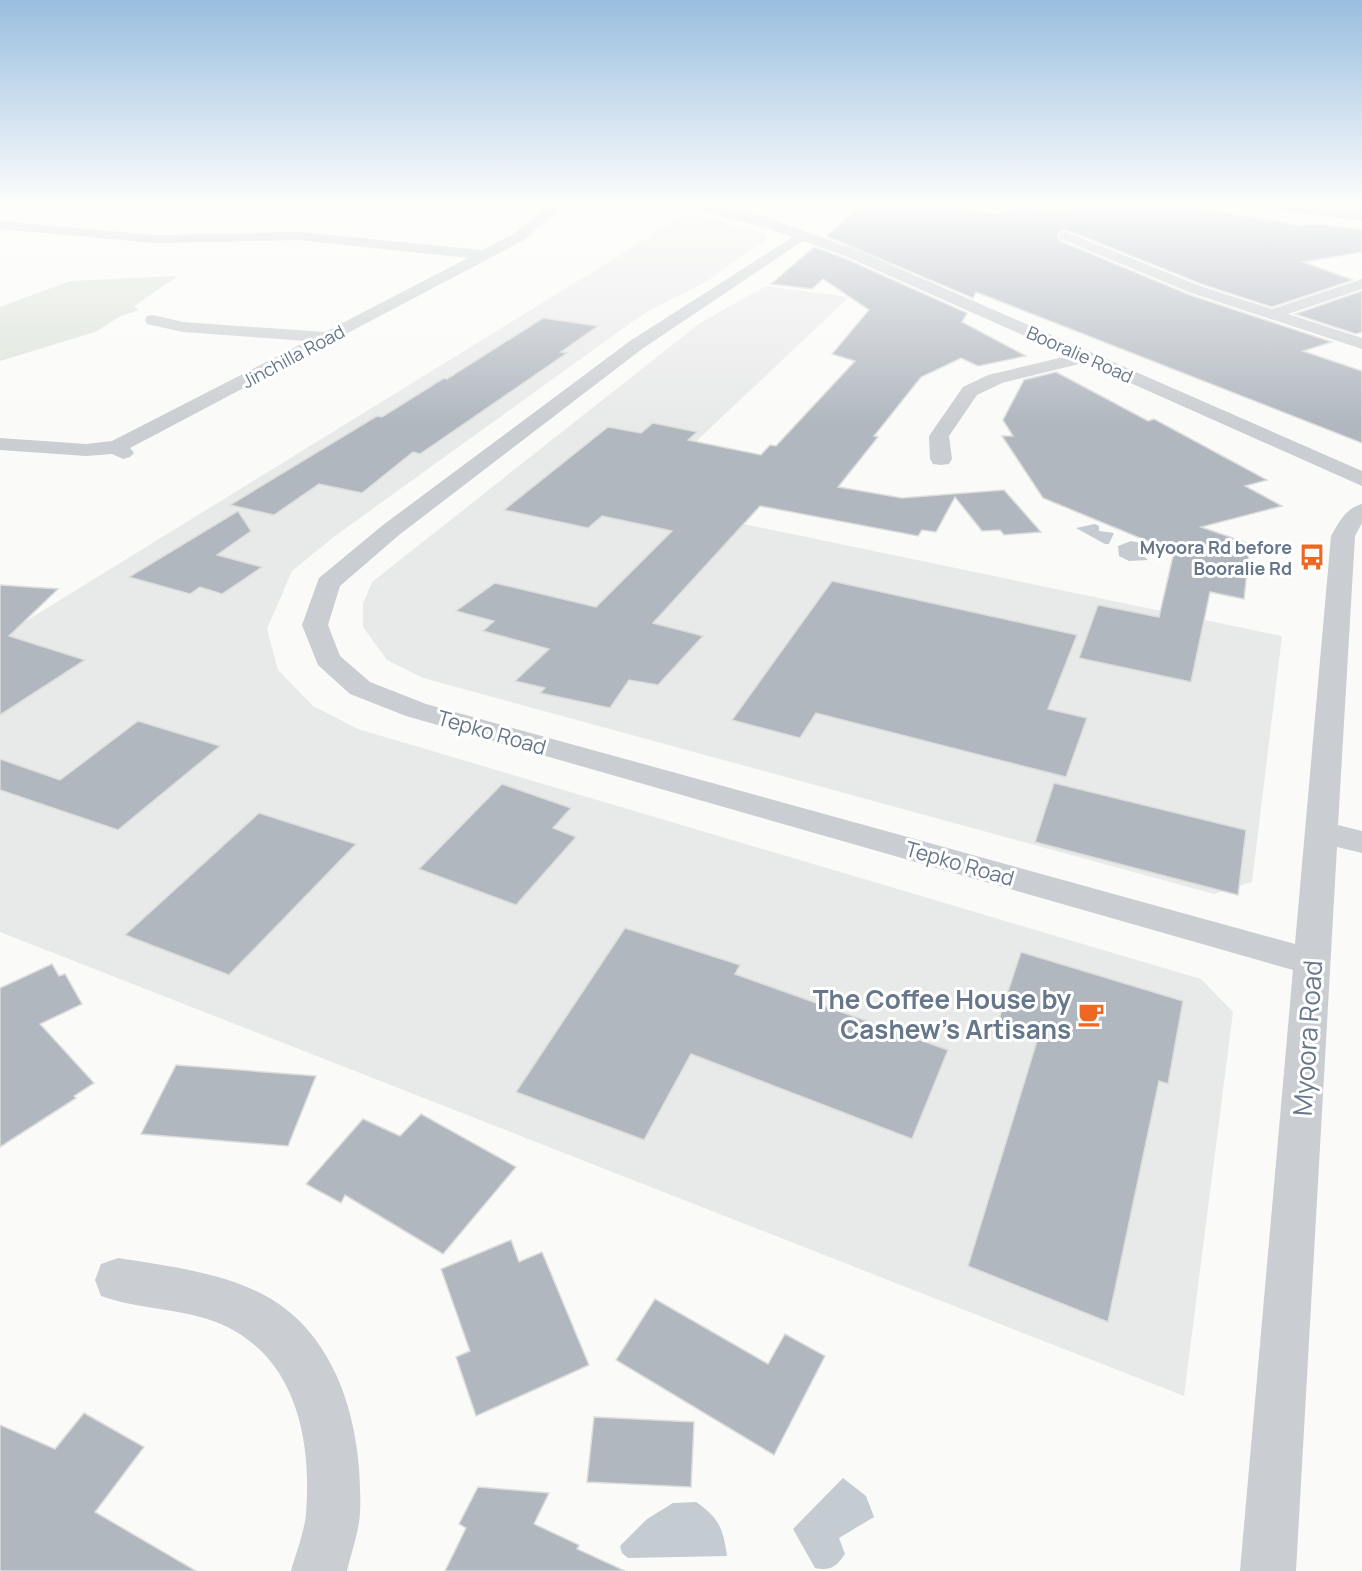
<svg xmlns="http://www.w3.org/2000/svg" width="1362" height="1571" font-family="Manrope,sans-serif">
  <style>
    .built { fill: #e8e9e9 }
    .green { fill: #dbe2d8 }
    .water { fill: #c4ccd2 }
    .building { fill: #b0b7bf; stroke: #dcdcda; stroke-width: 1.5 }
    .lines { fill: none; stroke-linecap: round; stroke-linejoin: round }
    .minor { fill: #cacdd1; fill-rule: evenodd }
    .tertiary { fill: #cacdd1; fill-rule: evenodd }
    .labels { text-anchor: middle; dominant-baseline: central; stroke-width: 6; stroke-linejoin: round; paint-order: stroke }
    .far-street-label { font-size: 18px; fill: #67778b; stroke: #fff }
    .far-poi-label { font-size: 18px; font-weight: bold; fill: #67778b; stroke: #fff; text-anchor: end }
    .street-label { font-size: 21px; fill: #67778b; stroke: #fff }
    .near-poi-label { font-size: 26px; font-weight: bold; fill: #67778b; stroke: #fff; text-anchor: end }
    .near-street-label { font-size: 26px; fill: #67778b; stroke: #fff }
  </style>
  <rect width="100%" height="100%" fill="#fafaf8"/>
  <!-- built -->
  <g class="built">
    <path d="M688 213 766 234V239L706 282 643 314 335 536 292 571 267 629 278 670 313 706 358 729 1201 979 1233 1012 1184 1396 0 932V637Z"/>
    <path d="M766 286 849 297 633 501 1282 636 1252 882 1214 894 423 678 387 660 363 627V604L372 582 700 323Z"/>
  </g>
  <!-- green -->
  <path class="green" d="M178 276 134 306 139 310 121 316 95 332 0 361V307L70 281Z"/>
  <!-- water -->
  <g class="water">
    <path d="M1095 524 1099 526V531L1114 533 1109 544H1105L1076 528Z"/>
    <path d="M1131 541 1141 543 1143 548 1141 554 1148 560 1129 561 1119 556 1118 546Z"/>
    <path d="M843 1478 866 1496 874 1517 839 1538 845 1554C836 1567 831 1571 815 1568L793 1529Z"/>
    <path d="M696 1502C719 1518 723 1528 727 1556L628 1558 622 1553 620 1546 647 1519 673 1503Z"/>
  </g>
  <!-- building -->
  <g class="building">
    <path d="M868 204H932L995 215 1023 207 1037 211 1132 207 1129 204H1168L1303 226 1306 224 1325 225 1362 230V252L1303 262 1353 280 1272 307 1204 285 1067 230 1061 231 1057 235 1060 241 1190 295 1332 342 1303 351 1362 371V443L976 292 973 298 826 236 862 205Z"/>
    <path d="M814 247 844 258 967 313 962 322 1026 356 978 366 961 358 921 377 874 436 878 437 838 487 902 498 1004 490 1041 532 1004 535 1000 530 982 531 955 497 936 532 922 530 918 536 760 506 653 623 703 636 658 685 629 680 610 708 540 693 545 688 515 681 549 649 483 631 494 621 456 611 495 583 596 607 672 531 602 516 588 528 504 510 608 427 641 433 653 423 697 432 688 440 761 455 770 445 776 446 855 361 832 354 869 310 823 279 812 289 771 284Z"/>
    <path d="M1362 291V332L1356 334 1295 314Z"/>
    <path d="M543 318 598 326 561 352 567 353 420 454 413 452 362 493 319 484 274 515 230 505 377 416 382 417 444 378 447 379Z"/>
    <path d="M1056 372 1148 421 1154 419 1267 480 1245 486 1282 506 1201 527 1250 544 1244 599 1210 592 1191 682 1079 658 1098 605 1159 617 1174 552 1043 498 1002 436H1013L1003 420 1024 380Z"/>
    <path d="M238 511 251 531 217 555 262 567 222 594 200 587 190 594 129 577Z"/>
    <path d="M832 581 1077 635 1048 709 1087 718 1066 777 816 713 800 738 732 720Z"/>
    <path d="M0 585 58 589 9 636 85 660 0 715Z"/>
    <path d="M138 721 220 746 118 830 0 790V759L60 780Z"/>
    <path d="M1054 783 1246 830 1238 895 1035 842Z"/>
    <path d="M502 784 571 808 553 828 576 837 516 905 419 869Z"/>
    <path d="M259 813 356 844 229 975 125 935Z"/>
    <path d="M625 928 740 965 735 974 948 1050 912 1139 691 1054 644 1140 516 1092Z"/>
    <path d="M1021 952 1183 1001 1168 1084 1159 1081 1108 1322 968 1266 1037 1041 996 1028Z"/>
    <path d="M52 964 59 976 65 974 82 1004 40 1024 94 1083 74 1096 76 1098 0 1147V988Z"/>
    <path d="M176 1065 316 1076 288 1146 141 1134Z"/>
    <path d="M421 1114 516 1167 443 1254 345 1195 341 1203 306 1184 363 1119 400 1136Z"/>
    <path d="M511 1240 519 1262 542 1252 589 1365 476 1416 456 1357 470 1351 441 1269Z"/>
    <path d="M655 1299 768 1364 785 1334 825 1356 774 1455 616 1360Z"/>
    <path d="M84 1413 144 1447 95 1512 196 1571H0V1425L55 1449Z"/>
    <path d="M594 1417 694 1422 691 1487 587 1482Z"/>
    <path d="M478 1487 549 1493 534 1524 579 1545 577 1549 625 1571H445L466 1528 459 1524Z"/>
  </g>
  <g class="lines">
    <!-- minor -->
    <g class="minor">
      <path d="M550 204H565L524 240 130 448 134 453 130 457 123 459 112 454 86 456 0 450V438L86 444 112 441 307 341 183 332 147 324 145 320 147 316 153 315 183 322 325 332 468 258 299 240 154 243 0 229V221L154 235 299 232 482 250 514 234Z"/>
      <path d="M711 204H730L712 213 705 209Z"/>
      <path d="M1255 204H1295L1362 213V221L1262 208Z"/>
      <path d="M802 231 809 235 807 238 642 349 399 535 340 586 328 625 340 656 370 682 426 704 1295 944 1331 536C1339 522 1346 508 1362 504V523L1355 536 1338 825 1362 831V853L1337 847 1296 1571H1240L1293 970 406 716 350 694 318 665 302 625 319 578 383 525 630 341Z"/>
      <path d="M1066 232 1203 287 1272 309 1362 279V289L1288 314 1362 338V349L1191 293 1061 239 1059 236 1061 233Z"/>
      <path d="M1085 352 1091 353 1094 357 1091 361 1002 383 977 395 949 436 952 459 949 464 941 465 933 464 930 459 929 436 963 387 988 375Z"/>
      <path d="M118 1258C173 1267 242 1274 287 1310 346 1357 363 1442 360 1513 359 1532 351 1553 347 1571H291C296 1553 304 1533 306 1514 312 1439 296 1357 221 1324 183 1308 140 1310 101 1296L95 1280 101 1264Z"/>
    </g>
    <!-- tertiary -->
    <path class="tertiary" d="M685 204C744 204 802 231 857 250L1362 471V486L845 256 767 228 687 207Z"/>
  </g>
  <!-- sky -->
  <linearGradient id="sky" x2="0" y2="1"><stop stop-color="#99bedf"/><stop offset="0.48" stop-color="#fdfdfc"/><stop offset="1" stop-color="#fdfdfc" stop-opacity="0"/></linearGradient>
  <rect width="1362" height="424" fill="url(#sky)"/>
  <!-- icons -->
  <defs>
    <g id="bus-bare" transform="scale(2.07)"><path d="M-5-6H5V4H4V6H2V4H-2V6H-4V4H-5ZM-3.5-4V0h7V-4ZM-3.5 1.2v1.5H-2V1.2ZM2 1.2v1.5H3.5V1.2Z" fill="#ef6823" stroke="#fff" stroke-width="2.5" paint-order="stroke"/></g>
    <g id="cafe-bare" transform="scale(2.07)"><path d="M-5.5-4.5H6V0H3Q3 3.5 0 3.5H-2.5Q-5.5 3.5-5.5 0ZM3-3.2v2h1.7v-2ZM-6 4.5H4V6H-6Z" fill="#ef6823" stroke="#fff" stroke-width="2.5" paint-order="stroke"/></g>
  </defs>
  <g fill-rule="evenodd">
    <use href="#bus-bare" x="1312" y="557"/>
    <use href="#cafe-bare" x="1091" y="1014"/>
  </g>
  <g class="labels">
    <!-- far-street labels -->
    <g class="far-street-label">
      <text transform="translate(1080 354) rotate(24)">Booralie Road</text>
      <text transform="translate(293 356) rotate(-28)">Jinchilla Road</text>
    </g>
    <!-- far-poi labels -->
    <g class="far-poi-label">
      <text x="1292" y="547">Myoora Rd before<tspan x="1292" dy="21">Booralie Rd</tspan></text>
    </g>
    <!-- street labels -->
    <g class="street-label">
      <text transform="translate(492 732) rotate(16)">Tepko Road</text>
      <text transform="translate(960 863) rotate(16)">Tepko Road</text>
    </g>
    <!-- near-poi labels -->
    <g class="near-poi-label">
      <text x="1071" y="999">The Coffee House by<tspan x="1071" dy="30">Cashew's Artisans</tspan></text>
    </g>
    <!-- near-street labels -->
    <g class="near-street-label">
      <text transform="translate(1307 1038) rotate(-86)">Myoora Road</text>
    </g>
  </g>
</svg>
